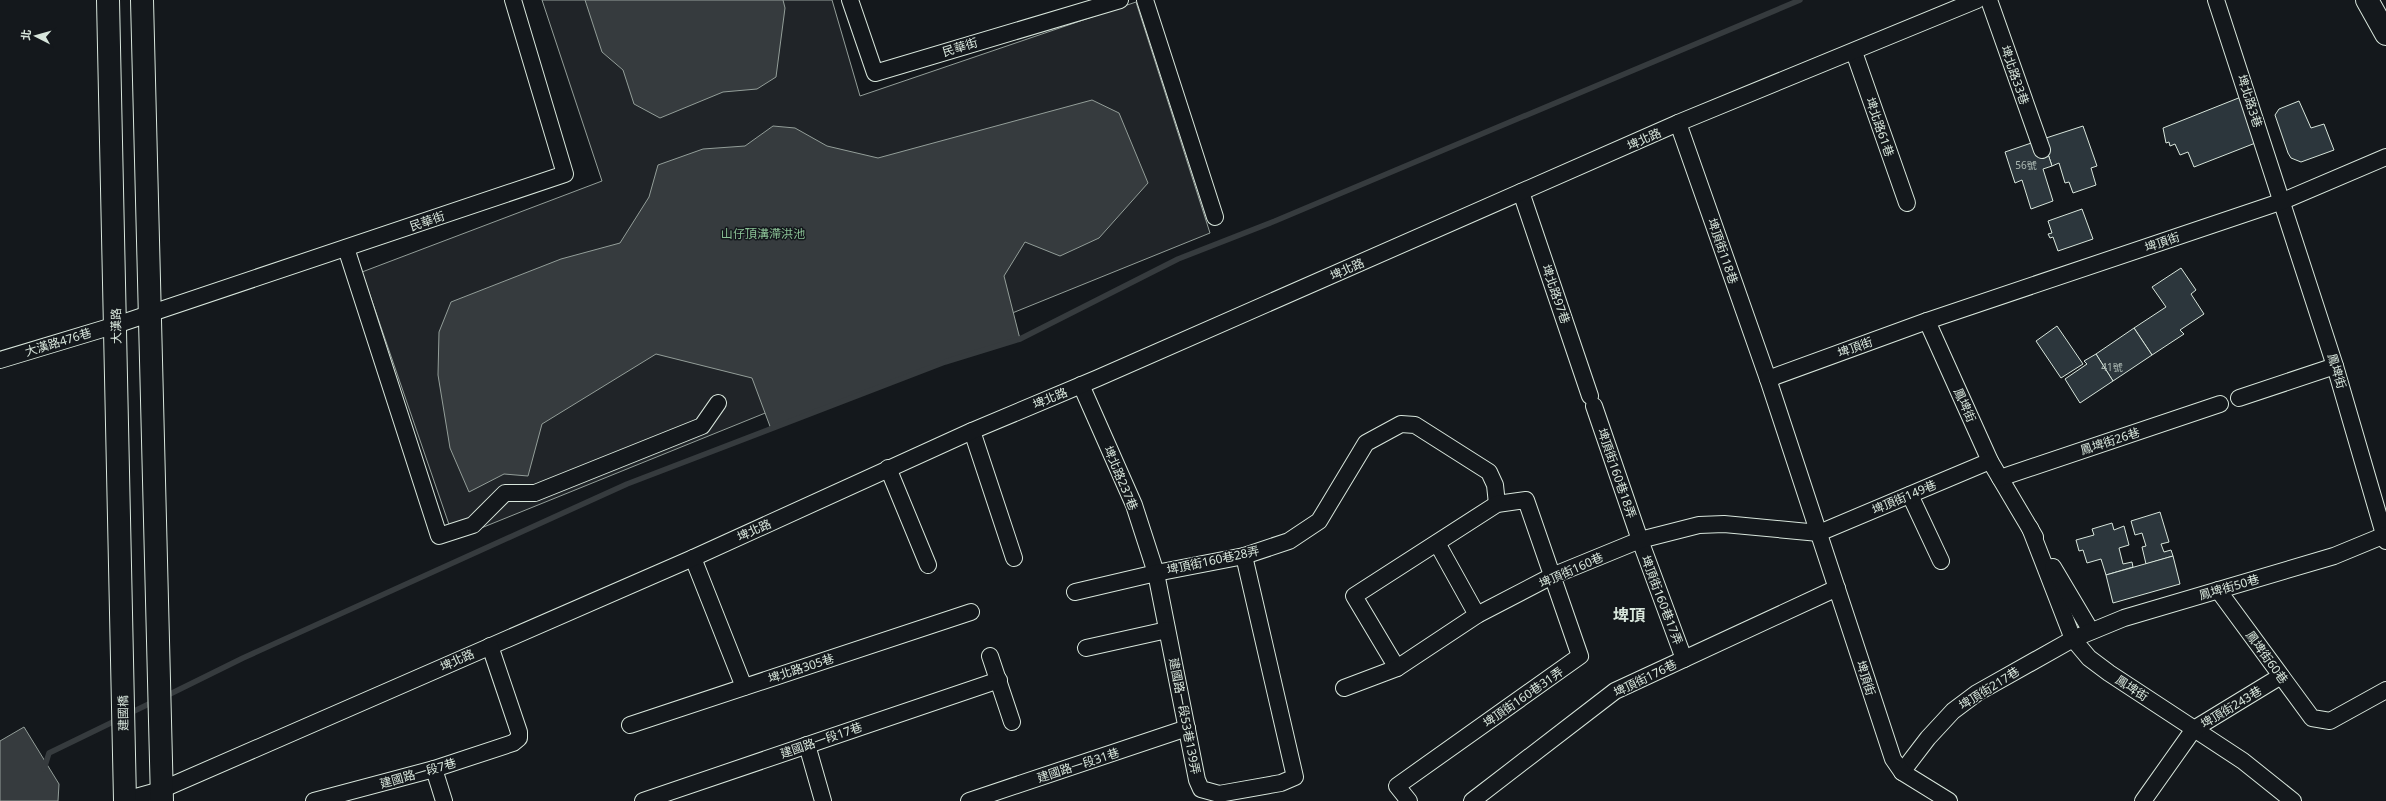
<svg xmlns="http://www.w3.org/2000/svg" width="2386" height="801" font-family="'Noto Sans','Noto Sans TC',sans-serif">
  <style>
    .green { fill: #202428; stroke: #939e99 }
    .water { fill: #363b3e; stroke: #939e99 }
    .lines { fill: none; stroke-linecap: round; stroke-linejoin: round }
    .stream { stroke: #363b3e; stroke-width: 5.5 }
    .building { fill: #2c363c; stroke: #d8e6dc }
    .street-casing { stroke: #d8e6dc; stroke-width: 18 }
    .primary-casing { stroke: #d8e6dc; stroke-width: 24 }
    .street { stroke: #14181c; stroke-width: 16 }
    .primary { stroke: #14181c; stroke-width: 22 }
    .labels { text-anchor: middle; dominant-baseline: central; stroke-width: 3; stroke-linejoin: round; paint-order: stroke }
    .number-label { font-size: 10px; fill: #adbab4 }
    .street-label { font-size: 12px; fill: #d8e6dc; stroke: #14181c }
    .park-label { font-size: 12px; fill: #8ac095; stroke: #14181c }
    .district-label { font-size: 16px; font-weight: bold; fill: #d8e6dc; stroke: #14181c }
  </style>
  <rect width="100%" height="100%" fill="#14181c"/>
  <!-- green -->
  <path class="green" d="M542 0H832L860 96 1136 2 1210 233 454 539 362 272 602 181Z"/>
  <!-- water -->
  <g class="water">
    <path d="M585 0H783L785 8 776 77 757 89 723 92 660 118 634 104 623 70 602 52Z"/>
    <path d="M1092 100 1119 113 1148 183 1099 238 1060 256 1025 242 1004 276 1020 339 945 362 771 429 752 378 656 354 542 424 528 476 504 474 469 492 450 448 438 375 439 332 451 302 561 259 620 243 649 197 658 165 703 149 745 146 773 126 795 128 827 146 878 158Z"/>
    <path d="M24 727 59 784 58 801H0V741Z"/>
  </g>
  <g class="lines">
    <!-- stream -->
    <g class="stream">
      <path d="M164 697 243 658 627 484 945 362 1020 339 1178 259 1275 221 1800 0"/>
      <path d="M128 714 155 701"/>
      <path d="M44 769 49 753 119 719"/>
    </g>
  </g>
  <!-- building -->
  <g class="building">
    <path d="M2241 97 2258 142 2194 167 2188 152 2180 155 2175 144 2170 146 2169 142 2166 143 2163 128Z"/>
    <path d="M2299 101 2311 128 2324 124 2334 150 2301 162 2291 158 2288 153 2275 115 2279 109Z"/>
    <path d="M2083 126 2097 166 2091 168 2096 185 2073 193 2069 182 2065 183 2059 163 2052 166 2043 139Z"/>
    <path d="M2043 139 2052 166 2043 169 2053 201 2031 209 2022 180 2015 183 2005 152Z"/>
    <path d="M2082 209 2093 239 2058 251 2053 237 2050 238 2048 234 2052 233 2048 221Z"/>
    <path d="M2181 268 2196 290 2191 294 2204 314 2180 330 2184 334 2152 355 2134 328 2166 307 2152 287Z"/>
    <path d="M2057 326 2083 364 2061 378 2036 341Z"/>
    <path d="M2134 328 2152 355 2113 381 2096 354Z"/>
    <path d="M2096 354 2113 381 2080 403 2065 379 2087 364 2084 361Z"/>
    <path d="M2160 512 2169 542 2161 544 2164 552 2171 550 2173 556 2146 564 2142 547 2146 546 2142 533 2135 535 2131 521Z"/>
    <path d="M2112 523 2114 530 2124 526 2129 545 2119 548 2123 564 2132 562 2133 567 2106 575 2101 559 2087 563 2083 550 2079 551 2076 540 2094 535 2092 529Z"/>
    <path d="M2173 556 2180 584 2113 603 2106 575Z"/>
  </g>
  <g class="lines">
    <!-- street casing -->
    <g class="street-casing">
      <g id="street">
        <path d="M850 0 875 73 1120 0"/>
        <path d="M1145 0 1215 217"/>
        <path d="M1989 0 2042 150"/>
        <path d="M2216 0 2335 366 2386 541"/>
        <path d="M1854 52 1907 203"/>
        <path d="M1678 123 1768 379"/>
        <path d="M1521 192 1590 396"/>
        <path d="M346 248 439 536 473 525 505 493H535L702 426 718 403"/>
        <path d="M1927 321 1990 461 2035 537"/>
        <path d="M0 360 116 325 565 174 513 0"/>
        <path d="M1081 385 1134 505 1156 573 1197 780 1201 789 1219 794 1281 783 1295 777 1244 556"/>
        <path d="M2239 398 2335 366"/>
        <path d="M1594 406 1640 540 1684 659"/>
        <path d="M972 431 1014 558"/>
        <path d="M888 468 928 565"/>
        <path d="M2000 478 2220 404"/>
        <path d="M1910 495 1941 561"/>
        <path d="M2030 528 2073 639 2089 658 2109 673 2243 761 2293 801"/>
        <path d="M1437 543 1477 615"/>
        <path d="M693 558 744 687"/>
        <path d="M2053 567 2091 631"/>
        <path d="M2218 590 2312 718 2330 721 2386 690"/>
        <path d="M1075 592 1156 573 1244 556 1289 541 1319 521 1366 443 1401 424 1415 425 1489 472 1495 485 1497 504"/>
        <path d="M1086 648 1167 630"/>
        <path d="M990 656 1012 722"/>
        <path d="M1397 668 1354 596 1497 504 1526 500 1580 656 1397 786 1409 801"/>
        <path d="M1344 688 1397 668 1477 615 1552 576 1640 540 1699 525 1724 524 1819 533 1990 461"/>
        <path d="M630 725 971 612"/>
        <path d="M807 745 823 801"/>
        <path d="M434 769 444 801"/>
        <path d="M1902 772 1928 738 1953 711 1977 693 2073 639 2124 618 2334 556 2385 535"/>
        <path d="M125 800 161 790 693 558 972 431 1098 378 1678 123 1977 0"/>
        <path d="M314 801 434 769 513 743 519 738V732L490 646"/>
        <path d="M643 801 999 680"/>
        <path d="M969 801 1187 728"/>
        <path d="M1472 801 1615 691 1837 588"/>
        <path d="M1949 801 1902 772 1893 759 1768 379 1927 321 2283 201 2386 157"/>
        <path d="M2143 801 2194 729 2281 676"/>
      </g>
    </g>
    <!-- primary casing -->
    <g class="primary-casing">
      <g id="primary">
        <path d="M108 0 125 801"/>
        <path d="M142 0 162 801"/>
        <path d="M2367 0 2386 34"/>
      </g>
    </g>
    <!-- street -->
    <use href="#street" class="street"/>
    <!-- primary -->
    <use href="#primary" class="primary"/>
  </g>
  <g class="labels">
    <!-- number labels -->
    <g class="number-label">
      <text x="2026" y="165">56號</text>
      <text x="2112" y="367">41號</text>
    </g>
    <!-- street labels -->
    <g class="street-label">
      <text transform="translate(960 47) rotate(-17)">民華街</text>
      <text transform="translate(2015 75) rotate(71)">埤北路33巷</text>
      <text transform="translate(2250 101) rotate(72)">埤北路3巷</text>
      <text transform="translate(1880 127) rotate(71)">埤北路61巷</text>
      <text transform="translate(1644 139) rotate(-24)">埤北路</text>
      <text transform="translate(427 221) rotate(-19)">民華街</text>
      <text transform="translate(2162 242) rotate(-19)">埤頂街</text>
      <text transform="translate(1723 251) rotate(71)">埤頂街118巷</text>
      <text transform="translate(1347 269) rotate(-24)">埤北路</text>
      <text transform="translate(1556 294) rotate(71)">埤北路97巷</text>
      <text transform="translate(116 326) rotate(-91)">大漢路</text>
      <text transform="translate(58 342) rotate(-17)">大漢路476巷</text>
      <text transform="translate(1855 347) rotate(-20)">埤頂街</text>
      <text transform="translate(2337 371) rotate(73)">鳳埤街</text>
      <text transform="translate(1050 398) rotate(-22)">埤北路</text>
      <text transform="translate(1965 405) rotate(66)">鳳埤街</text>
      <text transform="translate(2110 441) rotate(-18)">鳳埤街26巷</text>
      <text transform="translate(1617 473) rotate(71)">埤頂街160巷18弄</text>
      <text transform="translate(1121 478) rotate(67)">埤北路237巷</text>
      <text transform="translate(1904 497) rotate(-23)">埤頂街149巷</text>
      <text transform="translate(754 530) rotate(-24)">埤北路</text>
      <text transform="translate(1213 560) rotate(-12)">埤頂街160巷28弄</text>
      <text transform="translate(1571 570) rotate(-24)">埤頂街160巷</text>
      <text transform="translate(2229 587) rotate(-16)">鳳埤街50巷</text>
      <text transform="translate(1662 600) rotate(69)">埤頂街160巷17弄</text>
      <text transform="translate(2267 657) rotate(54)">鳳埤街60巷</text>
      <text transform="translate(457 660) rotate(-24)">埤北路</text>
      <text transform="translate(801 668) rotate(-18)">埤北路305巷</text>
      <text transform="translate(1645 678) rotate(-26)">埤頂街176巷</text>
      <text transform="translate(1866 678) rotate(72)">埤頂街</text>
      <text transform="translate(1989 688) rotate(-32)">埤頂街217巷</text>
      <text transform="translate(2132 688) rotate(33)">鳳埤街</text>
      <text transform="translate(1523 697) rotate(-35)">埤頂街160巷31弄</text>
      <text transform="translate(2231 707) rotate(-31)">埤頂街243巷</text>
      <text transform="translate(123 713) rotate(-91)">建國橋</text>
      <text transform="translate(1185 716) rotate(79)">建國路一段53巷139弄</text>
      <text transform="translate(821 740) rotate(-19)">建國路一段17巷</text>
      <text transform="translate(1078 765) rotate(-18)">建國路一段31巷</text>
      <text transform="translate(418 773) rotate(-16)">建國路一段7巷</text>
    </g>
    <!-- park labels -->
    <g class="park-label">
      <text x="763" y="233">山仔頂溝滯洪池</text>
    </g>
    <!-- district labels -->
    <g class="district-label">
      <text x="1629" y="615">埤頂</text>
    </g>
  </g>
  <!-- north arrow -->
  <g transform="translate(36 36) rotate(276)" stroke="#14181c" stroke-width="3" paint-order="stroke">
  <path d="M0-3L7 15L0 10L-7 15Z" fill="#d8e6dc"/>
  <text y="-6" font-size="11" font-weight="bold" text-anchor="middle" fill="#d8e6dc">北</text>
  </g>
</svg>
